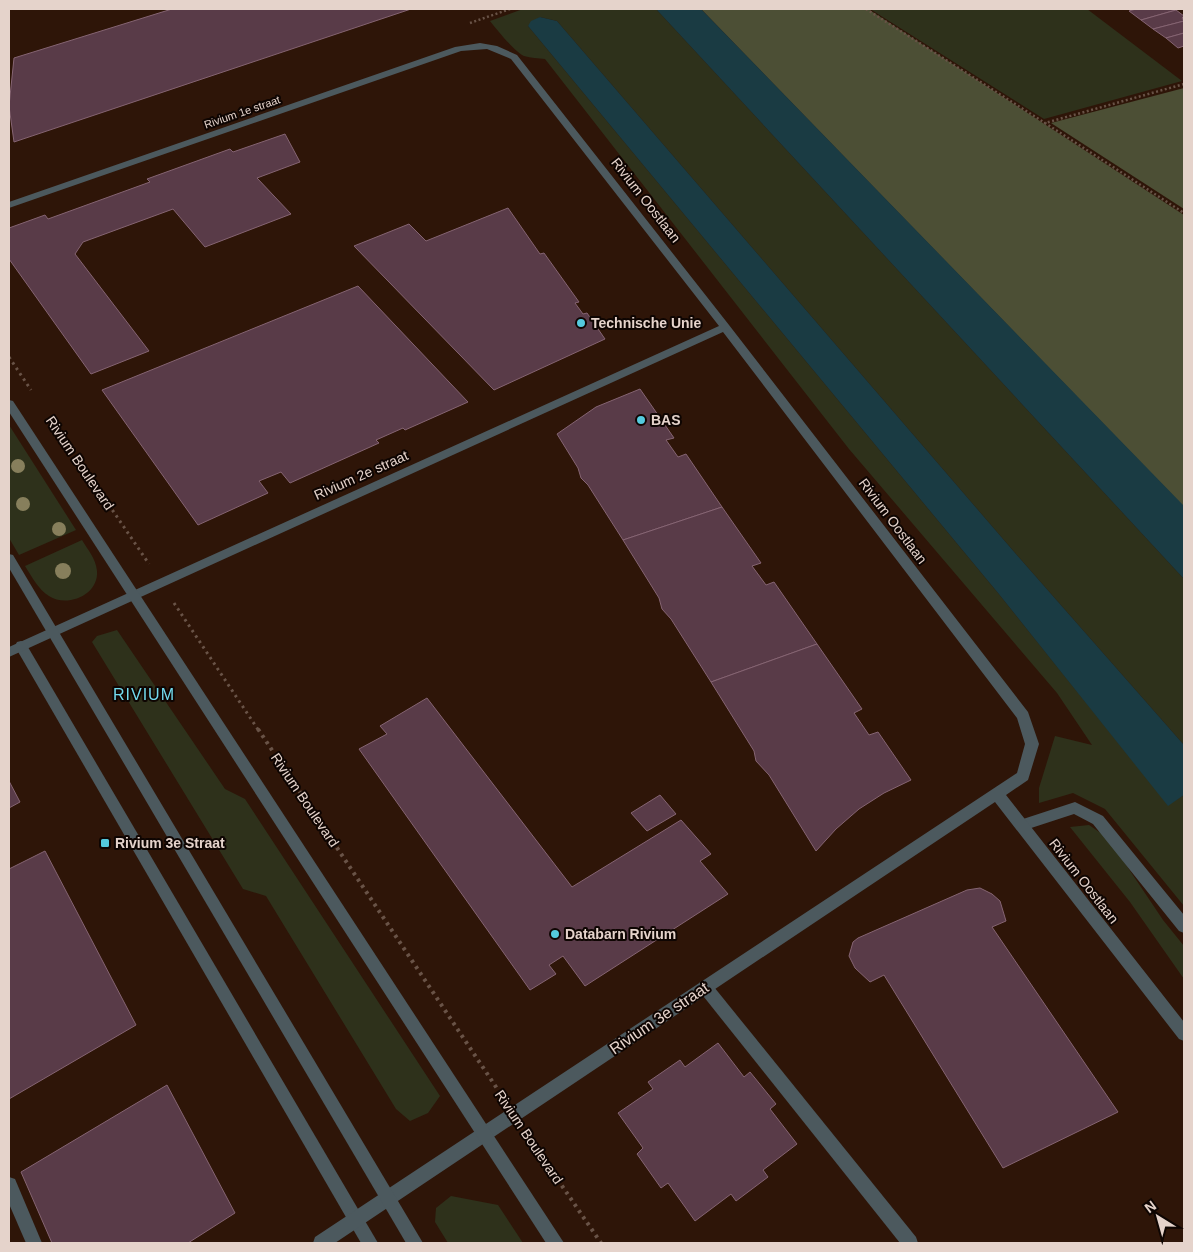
<svg xmlns="http://www.w3.org/2000/svg" width="1193" height="1252" font-family="Arial,sans-serif">
  <style>
    .green { fill: #2e311b }
    .forest { fill: #4c4f35 }
    .water { fill: #1a3b43 }
    .building { fill: #593b48; stroke: #856472 }
    .lines { fill: none; stroke-linecap: round; stroke-linejoin: round }
    .path-far2 { stroke: #695347; stroke-width: 2.5; stroke-dasharray: 2 2.5; stroke-linecap: butt }
    .path-far1 { stroke: #695347; stroke-width: 3; stroke-dasharray: 2.5 4; stroke-linecap: butt }
    .path { stroke: #695347; stroke-width: 4; stroke-dasharray: 3 4.5; stroke-linecap: butt }
    .service { fill: #4c595e; fill-rule: evenodd }
    .minor { fill: #4c595e; fill-rule: evenodd }
    .tertiary { fill: #4c595e; fill-rule: evenodd }
    .tree { fill: #877f5c }
    .poi-dot { fill: #54cade; stroke: #0e0502; stroke-width: 2 }
    .labels { text-anchor: middle; dominant-baseline: central; stroke-width: 4; stroke-linejoin: round; paint-order: stroke }
    .far-street-label { font-size: 11px; fill: #e5d3cb; stroke: #0e0502 }
    .street-label { font-size: 14px; fill: #e5d3cb; stroke: #0e0502 }
    .poi-label { font-size: 14px; font-weight: bold; fill: #e5d3cb; stroke: #0e0502; text-anchor: start }
    .quarter-label { font-size: 16px; letter-spacing: 1px; fill: #73dbee; stroke: #0e0502 }
    .near-street-label { font-size: 16px; fill: #e5d3cb; stroke: #0e0502 }
  </style>
  <rect width="100%" height="100%" fill="#2e1508"/>
  <!-- green -->
  <g class="green">
    <path d="M523 9H656L1184 579V745L1016 554 557 21 540 17 528 26 998 593 1168 805 1184 795V906L1105 809 1073 793 1039 803V788L1055 736 1092 745 1057 693 849 449 545 59C538 58 531 58 524 56 516 53 496 29 490 21Z"/>
    <path d="M870 9H1087L1182 81 1044 119Z"/>
    <path d="M9 425 76 530 19 555 9 538Z"/>
    <path d="M82 540C88 550 96 559 97 571 99 595 67 608 49 596 38 589 32 577 25 566Z"/>
    <path d="M117 630 225 789 245 799 440 1096 428 1113 410 1121 396 1109 266 896 243 889 92 642 97 636Z"/>
    <path d="M1089 825 1108 838 1163 920 1184 946V979L1130 902 1070 827Z"/>
    <path d="M451 1196 498 1205 523 1243H448L435 1222 436 1208Z"/>
  </g>
  <!-- forest -->
  <g class="forest">
    <path d="M701 9H868L1184 215V507Z"/>
    <path d="M1184 88V209L1051 123Z"/>
  </g>
  <!-- water -->
  <g class="water">
    <path d="M656 9H701L1184 506V579Z"/>
    <path d="M540 17 557 21 1016 554 1184 745V795L1168 806 998 593 528 26 531 21Z"/>
  </g>
  <!-- building -->
  <g class="building">
    <path d="M172 9H411L14 142 9 106 14 58Z"/>
    <path d="M1136 9H1174L1176 10 1141 20 1129 11Z"/>
    <path d="M1176 10 1184 16 1182 18 1184 21 1153 29 1141 20Z"/>
    <path d="M1184 21V33L1166 38 1153 29Z"/>
    <path d="M1184 33V46L1178 48 1166 38Z"/>
    <path d="M285 134 300 162 257 178 291 214 205 247 173 209 83 242 75 254 149 351 91 374 9 259V228L45 215 48 219 150 182 147 179 230 149 233 152Z"/>
    <path d="M508 208 540 254 544 253 579 302 575 303 583 314 587 313 605 339 494 390 354 246 409 224 426 241Z"/>
    <path d="M358 286 468 402 405 430 403 428 376 440 379 443 290 483 281 472 259 481 268 493 198 525 102 390Z"/>
    <path d="M640 389 674 438 666 440 678 457 686 454 722 507 623 540 588 485 581 478 578 468 557 434 596 407Z"/>
    <path d="M722 507 761 563 752 566 766 585 774 582 817 644 711 682 671 619 662 609 659 598 623 540Z"/>
    <path d="M817 644 862 709 854 713 869 735 878 732 911 780 884 793 859 809 836 829 816 851 769 775 756 761 754 751 711 682Z"/>
    <path d="M427 698 572 887 681 820 711 854 700 861 728 894 585 986 563 956 549 965 556 974 530 990 359 749 387 734 380 726Z"/>
    <path d="M9 781 20 802 9 808Z"/>
    <path d="M660 795 676 814 647 831 631 813Z"/>
    <path d="M45 851 136 1025 9 1099V869Z"/>
    <path d="M980 888 992 894 1000 901 1006 921 992 927 1118 1112 1003 1168 884 975 870 982 855 968 849 956 853 942 858 938 967 890Z"/>
    <path d="M718 1043 744 1077 750 1072 776 1104 770 1109 797 1144 763 1170 768 1177 736 1201 731 1194 695 1221 668 1183 661 1188 637 1154 643 1148 618 1113 653 1089 648 1082 680 1060 685 1067Z"/>
    <path d="M167 1085 235 1213 188 1243H52L21 1172Z"/>
  </g>
  <g class="lines">
    <!-- path-far2 -->
    <g class="path-far2">
      <path d="M866 9 1045 123"/>
      <path d="M470 23 510 9"/>
      <path d="M1184 84 1045 123 1184 213"/>
    </g>
    <!-- path-far1 -->
    <g class="path-far1">
      <path d="M9 357 31 390"/>
      <path d="M54 424 149 564"/>
      <path d="M174 603 259 731"/>
    </g>
    <!-- path -->
    <g class="path">
      <path d="M258 729 500 1093"/>
      <path d="M528 1136 601 1243"/>
    </g>
    <!-- service -->
    <g class="service">
      <path d="M21 641 25 642 378 1243H361L17 650 15 646 17 642Z"/>
      <path d="M1075 802 1103 816 1184 915V933L1179 931 1093 824 1074 814 1022 831 1017 829 1015 825 1017 821Z"/>
      <path d="M705 980 710 982 916 1237 918 1243H900L700 992 697 987 700 982Z"/>
      <path d="M9 1177 15 1179 42 1243H26L9 1204Z"/>
    </g>
    <!-- minor -->
    <path class="minor" d="M480 43 497 46 517 55 729 325 1028 712 1039 744 1028 780 1006 795 1184 1022V1041L1179 1039 995 802 335 1243H313L315 1237 1017 773 1025 744 1017 718 723 332 9 657V647L719 326 511 59 487 49 461 51 9 208V202L455 47Z"/>
    <!-- tertiary -->
    <g class="tertiary">
      <path d="M9 400 13 401 564 1243H546L9 412Z"/>
      <path d="M9 554 13 555 423 1243H406L9 568Z"/>
    </g>
  </g>
  <!-- trees -->
  <g class="tree">
    <circle cx="18" cy="466" r="7"/>
    <circle cx="23" cy="504" r="7"/>
    <circle cx="59" cy="529" r="7"/>
    <circle cx="63" cy="571" r="8"/>
  </g>
  <!-- markers -->
  <g class="poi-dot">
    <circle cx="581" cy="323" r="5"/>
    <circle cx="641" cy="420" r="5"/>
    <rect x="100" y="838" width="10" height="10" rx="2.5"/>
    <circle cx="555" cy="934" r="5"/>
  </g>
  <g class="labels">
    <!-- far-street labels -->
    <g class="far-street-label">
      <text transform="translate(242 112) rotate(-19)">Rivium 1e straat</text>
    </g>
    <!-- street labels -->
    <g class="street-label">
      <text transform="translate(646 200) rotate(52)">Rivium Oostlaan</text>
      <text transform="translate(80 463) rotate(56)">Rivium Boulevard</text>
      <text transform="translate(361 475) rotate(-24)">Rivium 2e straat</text>
      <text transform="translate(893 521) rotate(53)">Rivium Oostlaan</text>
      <text transform="translate(305 800) rotate(56)">Rivium Boulevard</text>
      <text transform="translate(1084 881) rotate(52)">Rivium Oostlaan</text>
      <text transform="translate(529 1137) rotate(56)">Rivium Boulevard</text>
    </g>
    <!-- poi labels -->
    <g class="poi-label">
      <text x="591" y="323">Technische Unie</text>
      <text x="651" y="420">BAS</text>
      <text x="115" y="843">Rivium 3e Straat</text>
      <text x="565" y="934">Databarn Rivium</text>
    </g>
    <!-- quarter labels -->
    <g class="quarter-label">
      <text x="144" y="694">RIVIUM</text>
    </g>
    <!-- near-street labels -->
    <g class="near-street-label">
      <text transform="translate(659 1018) rotate(-34)">Rivium 3e straat</text>
    </g>
  </g>
  <!-- border -->
  <rect width="1193" height="1252" fill="none" stroke="#e5d3cb" stroke-width="20"/>
  <!-- north arrow -->
  <g transform="translate(1158 1217) rotate(323)" stroke="#0e0502" stroke-width="4" paint-order="stroke">
  <path d="M0-4L9 19L0 12L-9 19Z" fill="#e5d3cb"/>
  <text y="-8" font-size="14" font-weight="bold" text-anchor="middle" fill="#e5d3cb">N</text>
  </g>
</svg>
